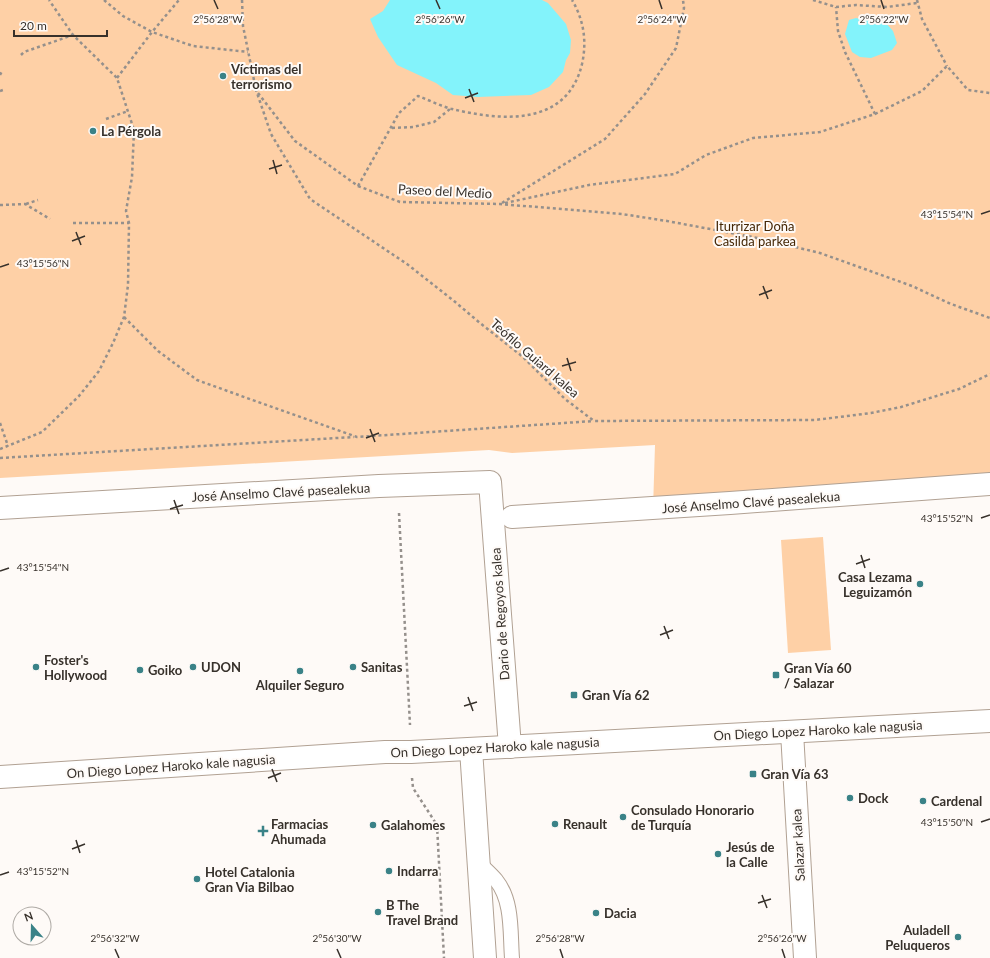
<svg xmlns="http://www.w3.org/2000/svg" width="990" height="958" font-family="Lato,sans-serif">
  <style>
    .green { fill: #fed0a6 }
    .water { fill: #83f3fb }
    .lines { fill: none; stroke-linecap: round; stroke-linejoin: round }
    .lane-casing { stroke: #b1a193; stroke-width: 16 }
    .street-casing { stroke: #b1a193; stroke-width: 24 }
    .primary-casing { stroke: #b1a193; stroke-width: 24 }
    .path { stroke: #95908c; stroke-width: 2.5; stroke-dasharray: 3 3; stroke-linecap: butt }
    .lane { stroke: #fff; stroke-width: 14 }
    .street { stroke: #fff; stroke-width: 22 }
    .primary { stroke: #fff; stroke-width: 22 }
    .ticks { fill: none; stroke: #37312b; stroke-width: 1.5 }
    .poi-dot { fill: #3a8287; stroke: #fefaf7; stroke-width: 1.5 }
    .labels { text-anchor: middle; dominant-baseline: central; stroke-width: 4; stroke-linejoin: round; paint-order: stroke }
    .poi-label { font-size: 13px; font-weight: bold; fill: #37312b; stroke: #fefaf7; text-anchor: start }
    .street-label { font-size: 13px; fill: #37312b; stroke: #fefaf7 }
    .park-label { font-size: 13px; fill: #452705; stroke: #fefaf7 }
    .ticks-label { font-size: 10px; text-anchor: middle; fill: #37312b; stroke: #fefaf7; stroke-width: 4; stroke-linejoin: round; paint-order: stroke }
  </style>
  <rect width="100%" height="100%" fill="#fefaf7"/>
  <!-- green -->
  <g class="green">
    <path d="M0 0H990V483L653 509 655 445 512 453 489 450 0 478Z"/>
    <path d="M823 537 831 650 788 653 781 540Z"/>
  </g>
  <!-- water -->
  <g class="water">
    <path d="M390 0H542L548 3 566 24 571 40 570 53 566 60 563 72 549 87 531 95 478 97 453 95 436 83 397 65 378 37 370 19 383 11Z"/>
    <path d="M856 18 866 20 877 18 885 22 893 31 897 43 892 50 871 58 860 57 852 52 845 34 849 20Z"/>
  </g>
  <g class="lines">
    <!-- lane casing -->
    <g class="lane-casing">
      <path id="lane" d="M478 862C484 868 491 874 496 880 513 901 510 932 512 958"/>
    </g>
    <!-- street casing -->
    <g class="street-casing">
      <g id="street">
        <path d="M0 508 379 486 490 482 510 747"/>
        <path d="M512 517 730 503 990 484"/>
        <path d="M792 732 805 958"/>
        <path d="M471 749 485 958"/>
      </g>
    </g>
    <!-- primary casing -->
    <g class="primary-casing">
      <path id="primary" d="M0 777 385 752H411L990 721"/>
    </g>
    <!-- path -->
    <g class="path">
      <path d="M104 0 123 16 152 32 193 46 248 52"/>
      <path d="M242 0 243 26 256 90 271 134 310 199 407 264 454 301 480 323 523 357 565 399 594 421 815 420 871 413 901 407 959 389 990 374"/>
      <path d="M813 0 836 7 856 5 887 7 917 3"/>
      <path d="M917 0 922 19 947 66"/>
      <path d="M21 55 24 52 73 35"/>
      <path d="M0 75 2 71"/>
      <path d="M117 78 152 32 179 0"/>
      <path d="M0 91 3 90"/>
      <path d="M258 93 295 141 358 186 400 202 500 204 622 214 667 221 758 238 820 253 912 286 951 304 990 318"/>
      <path d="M875 114 922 91 947 66 968 90 990 93"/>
      <path d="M106 119 128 111"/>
      <path d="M392 128 413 127 434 122 450 109"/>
      <path d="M358 186 399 113 418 96C429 100 440 106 452 109 501 121 567 127 582 64 587 42 584 20 572 0"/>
      <path d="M502 203 605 139 645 94 676 48 684 8 683 0"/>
      <path d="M505 203 589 185 675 174 706 155 753 138 820 132 875 114 845 52 838 31 836 7"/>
      <path d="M26 204 38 200"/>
      <path d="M0 205 25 204 50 219"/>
      <path d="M73 223H129"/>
      <path d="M124 317 158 351 197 380 258 402 357 437 594 421"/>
      <path d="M0 423 8 446"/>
      <path d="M0 449 42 432 79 396 99 371 113 343 124 317 128 285 129 223 126 211 132 177 134 130 117 78 73 35 49 0"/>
      <path d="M0 458 354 437"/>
      <path d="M399 513 410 725"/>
      <path d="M412 778 413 788 437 825 444 958"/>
    </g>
    <!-- lane -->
    <use href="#lane" class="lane"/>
    <!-- street -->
    <use href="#street" class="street"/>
    <!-- primary -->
    <use href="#primary" class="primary"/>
  </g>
  <!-- ticks -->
  <path class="ticks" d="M214 0 218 9M436 0 440 9M659 0 662 9M881 0 884 9M469 89 474 102M465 98 478 93M273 160 277 174M269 169 282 165M981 214 990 211M76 232 81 245M72 241 85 236M0 267 9 264M763 286 768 299M759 295 772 290M567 358 571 371M562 366 576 362M370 429 375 442M366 438 379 433M174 500 179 514M170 509 183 505M981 518 990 515M861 555 865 568M856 564 870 559M0 571 9 568M664 626 669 639M660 635 673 630M468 697 473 711M464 706 477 702M272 769 277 782M268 778 281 773M981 822 990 819M76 840 80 853M72 849 85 844M0 875 9 872M762 895 767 908M758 903 771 899M115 949 119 958M337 949 341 958M560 949 563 958M782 949 785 958"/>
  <!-- markers -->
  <g class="poi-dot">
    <circle cx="223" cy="76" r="4"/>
    <circle cx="93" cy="131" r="4"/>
    <circle cx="920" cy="584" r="4"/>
    <circle cx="36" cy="667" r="4"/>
    <circle cx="193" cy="667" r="4"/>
    <circle cx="353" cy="667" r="4"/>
    <circle cx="140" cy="670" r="4"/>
    <circle cx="300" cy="671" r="4"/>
    <rect x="772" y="671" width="8" height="8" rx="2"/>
    <rect x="570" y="691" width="8" height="8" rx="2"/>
    <rect x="749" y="770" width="8" height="8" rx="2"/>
    <circle cx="850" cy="798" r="4"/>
    <circle cx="923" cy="801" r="4"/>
    <circle cx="623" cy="817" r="4"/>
    <circle cx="555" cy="824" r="4"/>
    <circle cx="373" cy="825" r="4"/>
    <path d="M261 825h4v4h4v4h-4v4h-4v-4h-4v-4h4z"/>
    <circle cx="718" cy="854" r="4"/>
    <circle cx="389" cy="871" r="4"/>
    <circle cx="197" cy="879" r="4"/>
    <circle cx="378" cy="912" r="4"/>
    <circle cx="596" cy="913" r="4"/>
    <circle cx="958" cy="937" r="4"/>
  </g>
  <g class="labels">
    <!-- poi labels -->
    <g class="poi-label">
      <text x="231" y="69">Víctimas del<tspan x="231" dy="15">terrorismo</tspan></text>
      <text x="101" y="131">La Pérgola</text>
      <text x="912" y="577" text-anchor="end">Casa Lezama<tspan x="912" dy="15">Leguizamón</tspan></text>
      <text x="44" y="660">Foster's<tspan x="44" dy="15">Hollywood</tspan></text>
      <text x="201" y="667">UDON</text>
      <text x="361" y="667">Sanitas</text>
      <text x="784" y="668">Gran Vía 60<tspan x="784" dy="15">/ Salazar</tspan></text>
      <text x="148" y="670">Goiko</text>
      <text x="300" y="685" text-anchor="middle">Alquiler Seguro</text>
      <text x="582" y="695">Gran Vía 62</text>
      <text x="761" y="774">Gran Vía 63</text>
      <text x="858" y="798">Dock</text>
      <text x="931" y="801">Cardenal</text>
      <text x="631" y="810">Consulado Honorario<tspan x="631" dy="15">de Turquía</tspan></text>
      <text x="271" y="824">Farmacias<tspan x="271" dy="15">Ahumada</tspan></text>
      <text x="563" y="824">Renault</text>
      <text x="381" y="825">Galahomes</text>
      <text x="726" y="847">Jesús de<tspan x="726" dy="15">la Calle</tspan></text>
      <text x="397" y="871">Indarra</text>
      <text x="205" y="872">Hotel Catalonia<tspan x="205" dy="15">Gran Via Bilbao</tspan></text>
      <text x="386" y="905">B The<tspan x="386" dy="15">Travel Brand</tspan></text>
      <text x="604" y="913">Dacia</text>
      <text x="950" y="930" text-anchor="end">Auladell<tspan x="950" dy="15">Peluqueros</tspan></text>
    </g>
    <!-- street labels -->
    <g class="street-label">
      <text transform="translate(445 191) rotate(3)">Paseo del Medio</text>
      <text transform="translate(535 358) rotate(41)">Teófilo Guiard kalea</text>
      <text transform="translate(281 492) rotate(-3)">José Anselmo Clavé pasealekua</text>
      <text transform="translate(751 502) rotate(-4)">José Anselmo Clavé pasealekua</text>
      <text transform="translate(500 614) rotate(-94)">Dario de Regoyos kalea</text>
      <text transform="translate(818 730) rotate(-3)">On Diego Lopez Haroko kale nagusia</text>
      <text transform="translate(495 747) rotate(-3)">On Diego Lopez Haroko kale nagusia</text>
      <text transform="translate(171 766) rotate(-4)">On Diego Lopez Haroko kale nagusia</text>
      <text transform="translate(798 845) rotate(-93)">Salazar kalea</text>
    </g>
    <!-- park labels -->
    <g class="park-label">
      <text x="755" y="226">Iturrizar Doña<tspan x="755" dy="15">Casilda parkea</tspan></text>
    </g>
  </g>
  <g class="ticks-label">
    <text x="218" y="23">2°56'28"W</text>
    <text x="440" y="23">2°56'26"W</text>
    <text x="662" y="23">2°56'24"W</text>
    <text x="884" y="23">2°56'22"W</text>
    <text x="947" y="218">43°15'54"N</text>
    <text x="43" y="267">43°15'56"N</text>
    <text x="947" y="522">43°15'52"N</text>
    <text x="43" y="571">43°15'54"N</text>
    <text x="947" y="826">43°15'50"N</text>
    <text x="43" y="875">43°15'52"N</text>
    <text x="115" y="942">2°56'32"W</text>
    <text x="337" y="942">2°56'30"W</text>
    <text x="560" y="942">2°56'28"W</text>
    <text x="782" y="942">2°56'26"W</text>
  </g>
  <!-- north arrow -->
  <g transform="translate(32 926) rotate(340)"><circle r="19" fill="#fefaf7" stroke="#aeaaa5"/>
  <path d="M0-3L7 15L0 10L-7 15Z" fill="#3a8287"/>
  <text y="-6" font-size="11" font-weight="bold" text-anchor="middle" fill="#37312b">N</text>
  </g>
  <!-- scale -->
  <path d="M14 30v6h93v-6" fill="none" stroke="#37312b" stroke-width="2"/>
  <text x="20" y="30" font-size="12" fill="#37312b" stroke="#fefaf7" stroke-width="3" paint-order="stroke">20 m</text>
</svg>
